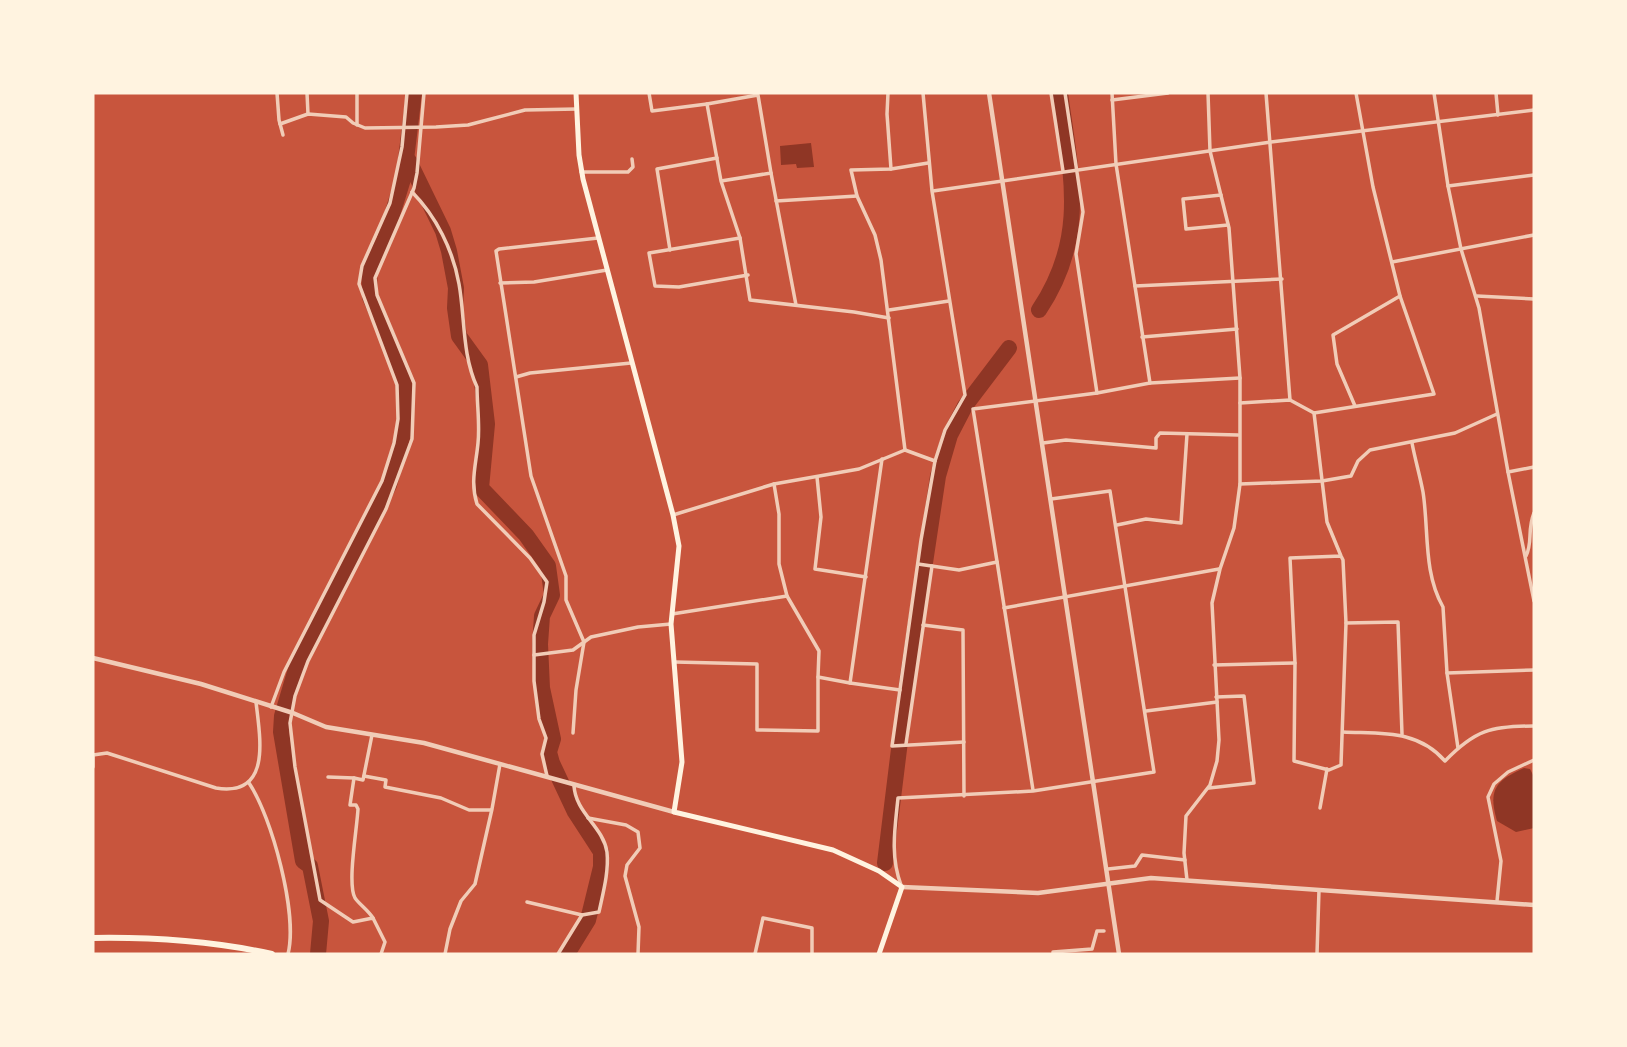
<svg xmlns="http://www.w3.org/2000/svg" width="1627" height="1047" font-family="Poppins,sans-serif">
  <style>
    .water { fill: #8f3625 }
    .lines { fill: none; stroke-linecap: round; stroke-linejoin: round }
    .river { stroke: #8f3625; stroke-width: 16 }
    .minor { stroke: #f1ccb7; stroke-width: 3.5 }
    .tertiary { stroke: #f1ccb7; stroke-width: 4.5 }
    .secondary { stroke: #fff3e0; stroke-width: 5 }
    .primary { stroke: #fff3e0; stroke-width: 6 }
  </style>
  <rect width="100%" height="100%" fill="#c8553d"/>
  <!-- water -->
  <g class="water">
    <path d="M811 143 814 167 797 168 796 164 781 165 780 146Z"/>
    <path d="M1524 768 1530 769 1534 777V828L1516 832 1497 821C1488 790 1495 781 1524 768Z"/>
  </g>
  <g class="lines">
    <!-- river -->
    <g class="river">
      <path d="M409 161 443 231 449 251 456 288 455 308 459 336 480 365 487 424 481 488 526 535 548 566 552 595 542 616 540 644 542 688 553 739 549 752 552 763 575 812 601 852V867L588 920 567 954"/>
      <path d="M1039 310C1088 237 1071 174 1060 93"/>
      <path d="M885 863 908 676 938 476 950 435 965 406 1009 348"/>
      <path d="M318 954 321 921 310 866 303 861 281 732 282 716 299 659 389 485 405 427 407 393 392 347 370 297 369 268 384 241 404 176 414 93"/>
    </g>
    <!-- minor -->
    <g class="minor">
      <path d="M277 93 279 120 283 135"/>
      <path d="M307 93 308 114"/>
      <path d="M357 93V125"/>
      <path d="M649 93 652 111 707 104"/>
      <path d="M888 93 887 114 891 169"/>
      <path d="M923 93 932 191 965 395 945 430 935 461 921 540 892 746 964 742"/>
      <path d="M1051 93 1063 171"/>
      <path d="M1065 93 1083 212 1076 254 1097 393"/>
      <path d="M1112 93 1116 164 1150 383"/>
      <path d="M1266 93 1290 400"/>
      <path d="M1434 93 1448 186 1461 249 1479 308 1508 472 1534 601"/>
      <path d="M1496 93 1498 115"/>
      <path d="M1112 100 1168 93"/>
      <path d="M280 124 308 114 346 117 353 123 365 128 436 127 468 125 525 110 577 109"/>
      <path d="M581 172H628L633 167 632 159"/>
      <path d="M771 173 796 305"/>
      <path d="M721 181 771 173 758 95 707 104 721 181 740 238 750 300 854 312 889 318"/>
      <path d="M1448 186 1534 175"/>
      <path d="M933 191 1271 142 1534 110"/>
      <path d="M412 192C436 216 453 250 459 284 465 317 462 355 477 387 477 405 480 425 478 443 476 465 470 482 477 504L530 558 547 582 544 602 534 635V681L539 719 546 738 542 754 547 776"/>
      <path d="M1221 195 1183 199 1186 229 1228 225"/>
      <path d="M776 201 857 196"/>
      <path d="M740 238 649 253 655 286 679 287 748 275"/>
      <path d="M670 250 657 169 717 158"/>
      <path d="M1392 262 1534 235"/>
      <path d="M500 283 534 282 607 270"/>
      <path d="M1135 286 1282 279"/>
      <path d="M1477 296 1534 299"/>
      <path d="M889 310 949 301"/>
      <path d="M1142 337 1237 329"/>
      <path d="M516 377 530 373 631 363"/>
      <path d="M1240 403 1290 400 1314 413 1434 394 1400 296 1373 187 1356 93"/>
      <path d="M1355 406 1337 364 1333 335 1400 296"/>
      <path d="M1314 413 1327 522 1341 556 1343 560 1346 623 1341 765 1329 770 1294 761 1295 663 1290 558 1341 556"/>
      <path d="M1043 443 1066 440 1156 448V438L1160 433 1238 435"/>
      <path d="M1412 443C1415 459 1420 476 1423 492 1429 530 1423 572 1443 607L1447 673"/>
      <path d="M905 450 881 260 875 235 857 196 851 170 891 169 928 163"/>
      <path d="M882 459 850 683 900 690"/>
      <path d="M1508 472 1534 467"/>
      <path d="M817 477 821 517 815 569 866 577"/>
      <path d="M774 484 779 514V564L787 596"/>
      <path d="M1240 484 1322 481 1351 476 1358 461 1370 450 1455 433 1497 414"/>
      <path d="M673 515 774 484 859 469 905 450 935 461"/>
      <path d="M1117 525 1146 519 1181 523 1187 434"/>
      <path d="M1526 556C1533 542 1527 530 1534 513"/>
      <path d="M918 564 959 570 997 562"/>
      <path d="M1004 608 1219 569"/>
      <path d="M672 614 787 596 819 651 818 677"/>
      <path d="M1346 623 1398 622 1402 734"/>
      <path d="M923 625 963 630 964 796"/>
      <path d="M534 655 573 650 591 637 638 627 671 624"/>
      <path d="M675 662 757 664V730L818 731V677L850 683"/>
      <path d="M1214 665 1295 663"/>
      <path d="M271 707 284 672 382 481 394 443 398 419 397 385 359 284 362 266 390 203 402 147 407 93"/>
      <path d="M1146 711 1217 702"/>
      <path d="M1343 732C1381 734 1417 729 1445 761 1475 730 1491 726 1534 726"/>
      <path d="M573 733 576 690 584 642 566 600V576L531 476 496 251 499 249 598 238"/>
      <path d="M372 735 363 780 354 778 350 805H356L358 809C357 829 347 884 355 898 360 905 368 910 373 918"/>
      <path d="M906 744 932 566"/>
      <path d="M1458 748 1447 673 1534 670"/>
      <path d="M93 755 107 753 216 788C272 797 260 738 256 702"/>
      <path d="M93 767V755"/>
      <path d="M364 776 386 780 385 787 441 798 469 810H491"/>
      <path d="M328 777 354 778"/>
      <path d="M249 783C272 817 298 914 288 954"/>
      <path d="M1209 788 1254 783 1244 696 1216 697"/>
      <path d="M1033 790 973 409 1097 393 1150 383 1240 378"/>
      <path d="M1320 808 1327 769"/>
      <path d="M588 818 626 825 638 832 640 848 627 865 625 876 639 927 638 954"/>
      <path d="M1108 869 1135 866 1142 855 1185 860"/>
      <path d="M1187 880 1184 853 1186 816 1210 785 1217 761 1219 740 1212 603 1220 569 1234 528 1240 484V378L1229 228 1210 151 1208 93"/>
      <path d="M901 885C890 856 895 828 898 798L1033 791 1154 772 1110 491 1051 499"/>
      <path d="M1497 901 1501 861 1488 797 1494 784 1508 772 1534 760"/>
      <path d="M527 902 582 915"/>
      <path d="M381 954 385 942 373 918 353 922 320 900 295 767 290 723 295 696 308 661 386 509 412 439 414 383 377 295 375 278 414 188 417 173 424 93"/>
      <path d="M445 954 450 929 461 901 475 884 492 809 500 764"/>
      <path d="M558 954 582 915 599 912C603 893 609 872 607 852 603 826 575 813 574 785"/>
      <path d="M755 954 763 918 812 928V954"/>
      <path d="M1053 954V952L1092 949 1097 931H1104"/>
      <path d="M1317 954 1319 890"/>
    </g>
    <!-- tertiary -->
    <g class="tertiary">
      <path d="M989 93 1119 954"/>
      <path d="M93 658 201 684 293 713 326 727 424 743 674 812"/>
      <path d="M902 887 1038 893 1151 878 1534 905"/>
    </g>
    <!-- secondary -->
    <path class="secondary" d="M576 93 579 155 583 179 673 515 679 546 671 624 682 762 674 812 833 850 879 871 902 887 879 954"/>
    <!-- primary -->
    <path class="primary" d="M93 938C154 937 212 941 272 954"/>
  </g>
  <!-- border -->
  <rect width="1627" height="1047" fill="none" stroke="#fff3e0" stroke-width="189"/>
</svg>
